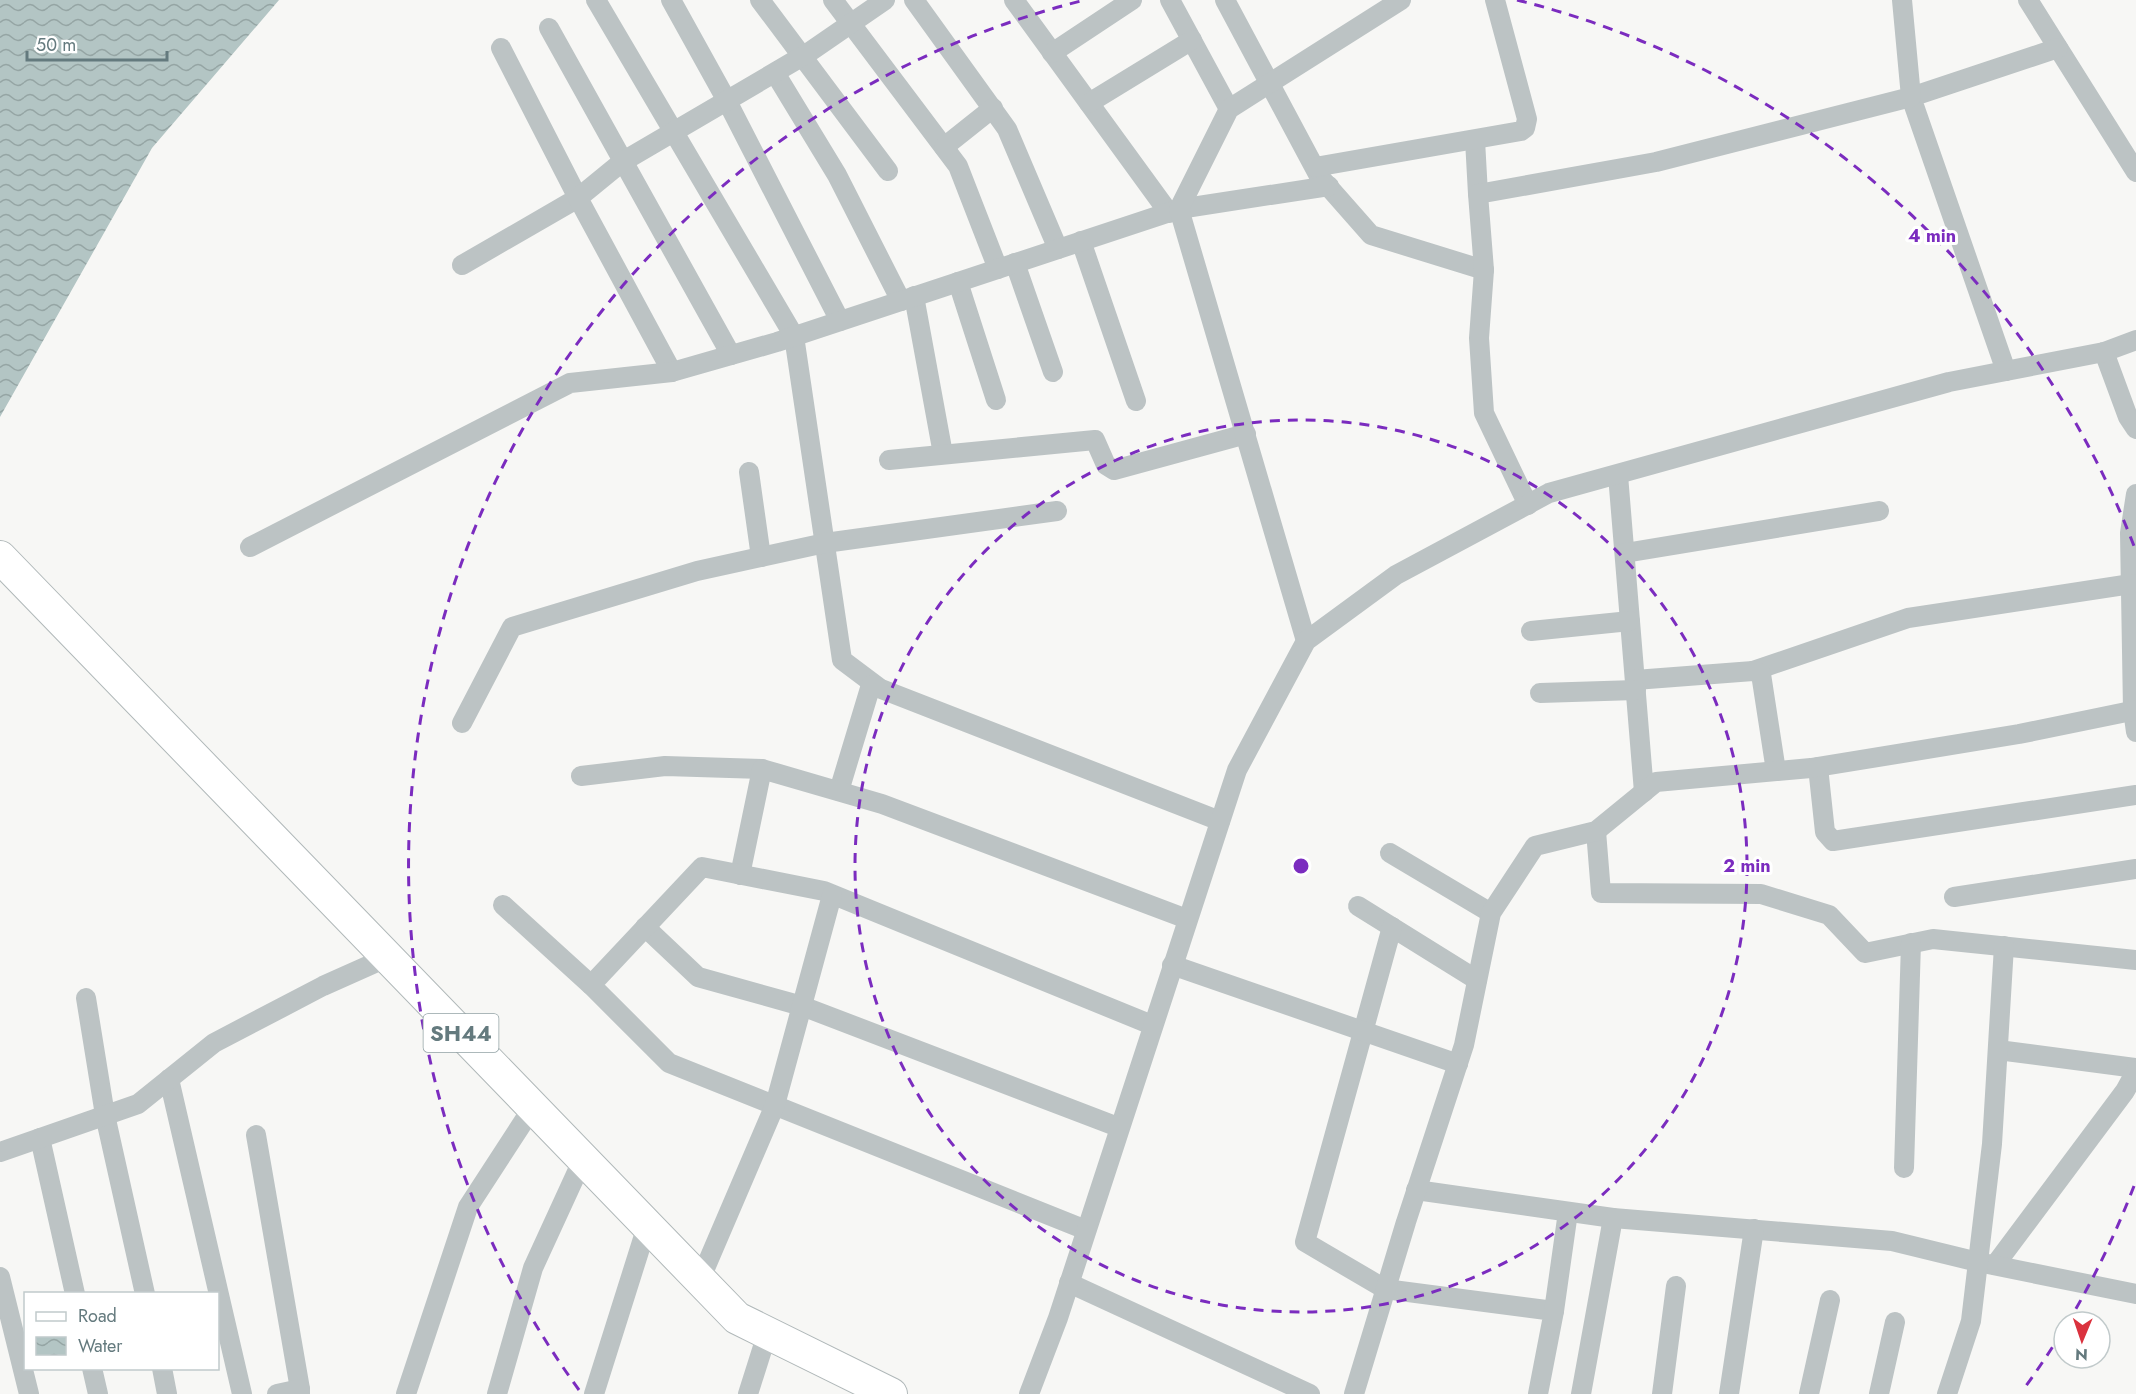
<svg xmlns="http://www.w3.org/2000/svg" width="2136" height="1394" font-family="Jost,sans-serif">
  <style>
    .water { fill: url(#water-waves) }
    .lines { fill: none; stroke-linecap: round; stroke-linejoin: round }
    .primary-casing { stroke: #b0b8b9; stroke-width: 34 }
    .street { stroke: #bcc3c4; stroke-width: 20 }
    .primary { stroke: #fff; stroke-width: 32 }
    .ring { fill: none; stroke: #7b2cbf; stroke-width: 3; stroke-dasharray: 10 8 }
    .labels { text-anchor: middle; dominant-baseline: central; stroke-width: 6; stroke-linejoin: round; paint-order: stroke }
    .shield { fill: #fff; stroke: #92a2a5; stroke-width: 1.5 }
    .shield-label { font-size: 22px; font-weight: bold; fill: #647a7e }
    .centre { fill: #7b2cbf; stroke: #fff; stroke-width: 3 }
    .ring-label { font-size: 18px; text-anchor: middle; font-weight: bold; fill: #7b2cbf; stroke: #fff; stroke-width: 6; stroke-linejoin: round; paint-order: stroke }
  </style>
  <defs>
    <pattern id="water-waves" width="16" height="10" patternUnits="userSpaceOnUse" patternTransform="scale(1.5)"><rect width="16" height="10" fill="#b3c5c4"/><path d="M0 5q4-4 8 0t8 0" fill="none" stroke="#95a5a4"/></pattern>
  </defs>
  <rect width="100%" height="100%" fill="#f7f7f5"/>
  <!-- water -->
  <path class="water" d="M0 0H279L152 148 0 417Z"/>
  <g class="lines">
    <!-- primary casing -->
    <g class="primary-casing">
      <path id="primary" d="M0 557 737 1318 891 1394"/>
    </g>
    <!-- street -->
    <g class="street">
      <path d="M596 0 794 336 842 660 878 687"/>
      <path d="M671 0 727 101 840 321"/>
      <path d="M760 0 888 171"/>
      <path d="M833 0 958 166 998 269"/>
      <path d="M914 0 1007 129 1058 249"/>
      <path d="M1014 0 1169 213"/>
      <path d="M1170 0 1229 109"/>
      <path d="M1225 0 1319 176 1371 235 1484 270"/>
      <path d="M2028 0 2136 172"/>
      <path d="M549 28 731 355"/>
      <path d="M1052 53 1132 0"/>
      <path d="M775 73 837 175 901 301"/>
      <path d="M1089 103 1192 40"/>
      <path d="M1475 140 1478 194"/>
      <path d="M944 147 993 108"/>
      <path d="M1315 167 1521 131 1525 128 1527 119 1495 0"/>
      <path d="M1081 241 1136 401"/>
      <path d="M1015 263 1053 372"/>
      <path d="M462 265 578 198 501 48"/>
      <path d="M958 282 996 400"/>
      <path d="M914 296 943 454"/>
      <path d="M2104 352 2128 417 2136 429"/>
      <path d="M2006 371 1911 97 2058 48"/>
      <path d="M672 372 578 198 622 162 808 53 885 0"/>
      <path d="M889 460 1095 440 1106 465 1114 470 1246 434"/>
      <path d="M749 472 761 557"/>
      <path d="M1618 475 1644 792"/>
      <path d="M2136 494 2130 533 2133 710 2136 732"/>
      <path d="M1528 505 1484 413 1479 338 1484 270 1478 194 1656 162 1911 97 1902 0"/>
      <path d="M250 547 570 383 672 372 777 342 1179 209 1329 186"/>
      <path d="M1625 553 1879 511"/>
      <path d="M1531 631 1630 621"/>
      <path d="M1306 641 1179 209 1229 109 1401 0"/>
      <path d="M1753 671 1908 618 2131 584"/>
      <path d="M1635 680 1753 671 1761 674 1776 771"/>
      <path d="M1540 693 1636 690"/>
      <path d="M462 723 512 627 697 571 825 543 1057 511"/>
      <path d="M1818 767 1825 832 1833 841 2136 795"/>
      <path d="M581 776 665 766 762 769"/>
      <path d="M839 791 871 685 1220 821"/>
      <path d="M1596 831 1601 893 1761 894 1829 915 1865 953 1933 939 2136 960"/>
      <path d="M1390 853 1491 913"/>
      <path d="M740 875 762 769 882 804 1187 919"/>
      <path d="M1954 897 2136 869"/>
      <path d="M503 905 591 985"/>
      <path d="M1358 906 1477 980"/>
      <path d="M645 927 698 977 802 1006 1118 1127"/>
      <path d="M1392 927 1305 1242 1385 1289 1554 1311 1538 1394"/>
      <path d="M1172 965 1458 1064"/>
      <path d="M86 998 105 1115 145 1294"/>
      <path d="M1998 1050 2136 1068"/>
      <path d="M169 1079 242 1394"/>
      <path d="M256 1135 300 1389"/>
      <path d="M40 1138 75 1294"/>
      <path d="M0 1152 138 1104 214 1043 323 986 388 957"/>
      <path d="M1904 1168 1911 943"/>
      <path d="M1416 1190 1613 1218"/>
      <path d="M1086 1230 669 1063 591 985 702 867 824 891 1152 1025"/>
      <path d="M1995 1265 2125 1091 2136 1071"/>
      <path d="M0 1277 29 1394"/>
      <path d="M700 1280 775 1105 832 895"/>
      <path d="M1069 1283 1310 1394"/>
      <path d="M1554 1311 1568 1212"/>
      <path d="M92 1368 98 1394"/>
      <path d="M162 1368 167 1394"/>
      <path d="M277 1394 300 1389V1394"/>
      <path d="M406 1394 468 1207 533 1107"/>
      <path d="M497 1394 533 1268 583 1159"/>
      <path d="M594 1394 647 1226"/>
      <path d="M748 1394 767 1334"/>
      <path d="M1029 1394 1058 1318 1237 770 1306 641 1396 575 1549 493 1949 382 2104 352 2136 340"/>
      <path d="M1354 1394 1406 1222 1464 1045 1491 913 1535 846 1596 831 1656 782 1811 768 2019 734 2136 710"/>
      <path d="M1581 1394 1613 1218 1892 1241 1978 1262 2136 1294"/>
      <path d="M1662 1394 1676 1286"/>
      <path d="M1729 1394 1754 1229"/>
      <path d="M1809 1394 1830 1300"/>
      <path d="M1879 1394 1895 1322"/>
      <path d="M1947 1394 1971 1321 1992 1144 2004 946"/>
    </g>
    <!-- primary -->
    <use href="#primary" class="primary"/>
  </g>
  <!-- distance rings -->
  <g class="ring">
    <circle cx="1301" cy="866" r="446"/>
    <path d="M2134 1186A892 892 0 0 1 2070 1319M2062 1332A892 892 0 0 1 2023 1390M579 1390A892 892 0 0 1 1085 0M1517 0A892 892 0 0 1 2134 546"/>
  </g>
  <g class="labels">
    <!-- shield labels -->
    <rect class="shield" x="423.5" y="1014" width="75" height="38" rx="4.5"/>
    <g class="shield-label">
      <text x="461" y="1033">SH44</text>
    </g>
  </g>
  <circle cx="1301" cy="866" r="9" class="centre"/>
  <g class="ring-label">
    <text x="1932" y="242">4 min</text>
    <text x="1747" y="872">2 min</text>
  </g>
  <!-- legend -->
  <rect x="24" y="1292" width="195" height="78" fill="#ffffff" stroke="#c1cacb" stroke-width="1.5"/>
  <rect x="36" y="1312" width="30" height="9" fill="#ffffff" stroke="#c1cacb" stroke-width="1.5"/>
  <text x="78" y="1322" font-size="18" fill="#647a7e">Road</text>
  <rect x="36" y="1337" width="30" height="18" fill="url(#water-waves)" stroke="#c1cacb" stroke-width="1.5"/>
  <text x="78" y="1352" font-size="18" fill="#647a7e">Water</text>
  <!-- north arrow -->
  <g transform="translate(2082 1340) rotate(182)"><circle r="28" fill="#ffffff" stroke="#c1cacb" stroke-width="1.5"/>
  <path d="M0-4.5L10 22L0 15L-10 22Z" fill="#da323e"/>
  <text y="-9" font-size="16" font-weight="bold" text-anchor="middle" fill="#647a7e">N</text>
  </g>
  <!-- scale -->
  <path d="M27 51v9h140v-9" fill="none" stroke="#647a7e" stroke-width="3"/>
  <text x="36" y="51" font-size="18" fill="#647a7e" stroke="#ffffff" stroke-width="4.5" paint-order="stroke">50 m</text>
</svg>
